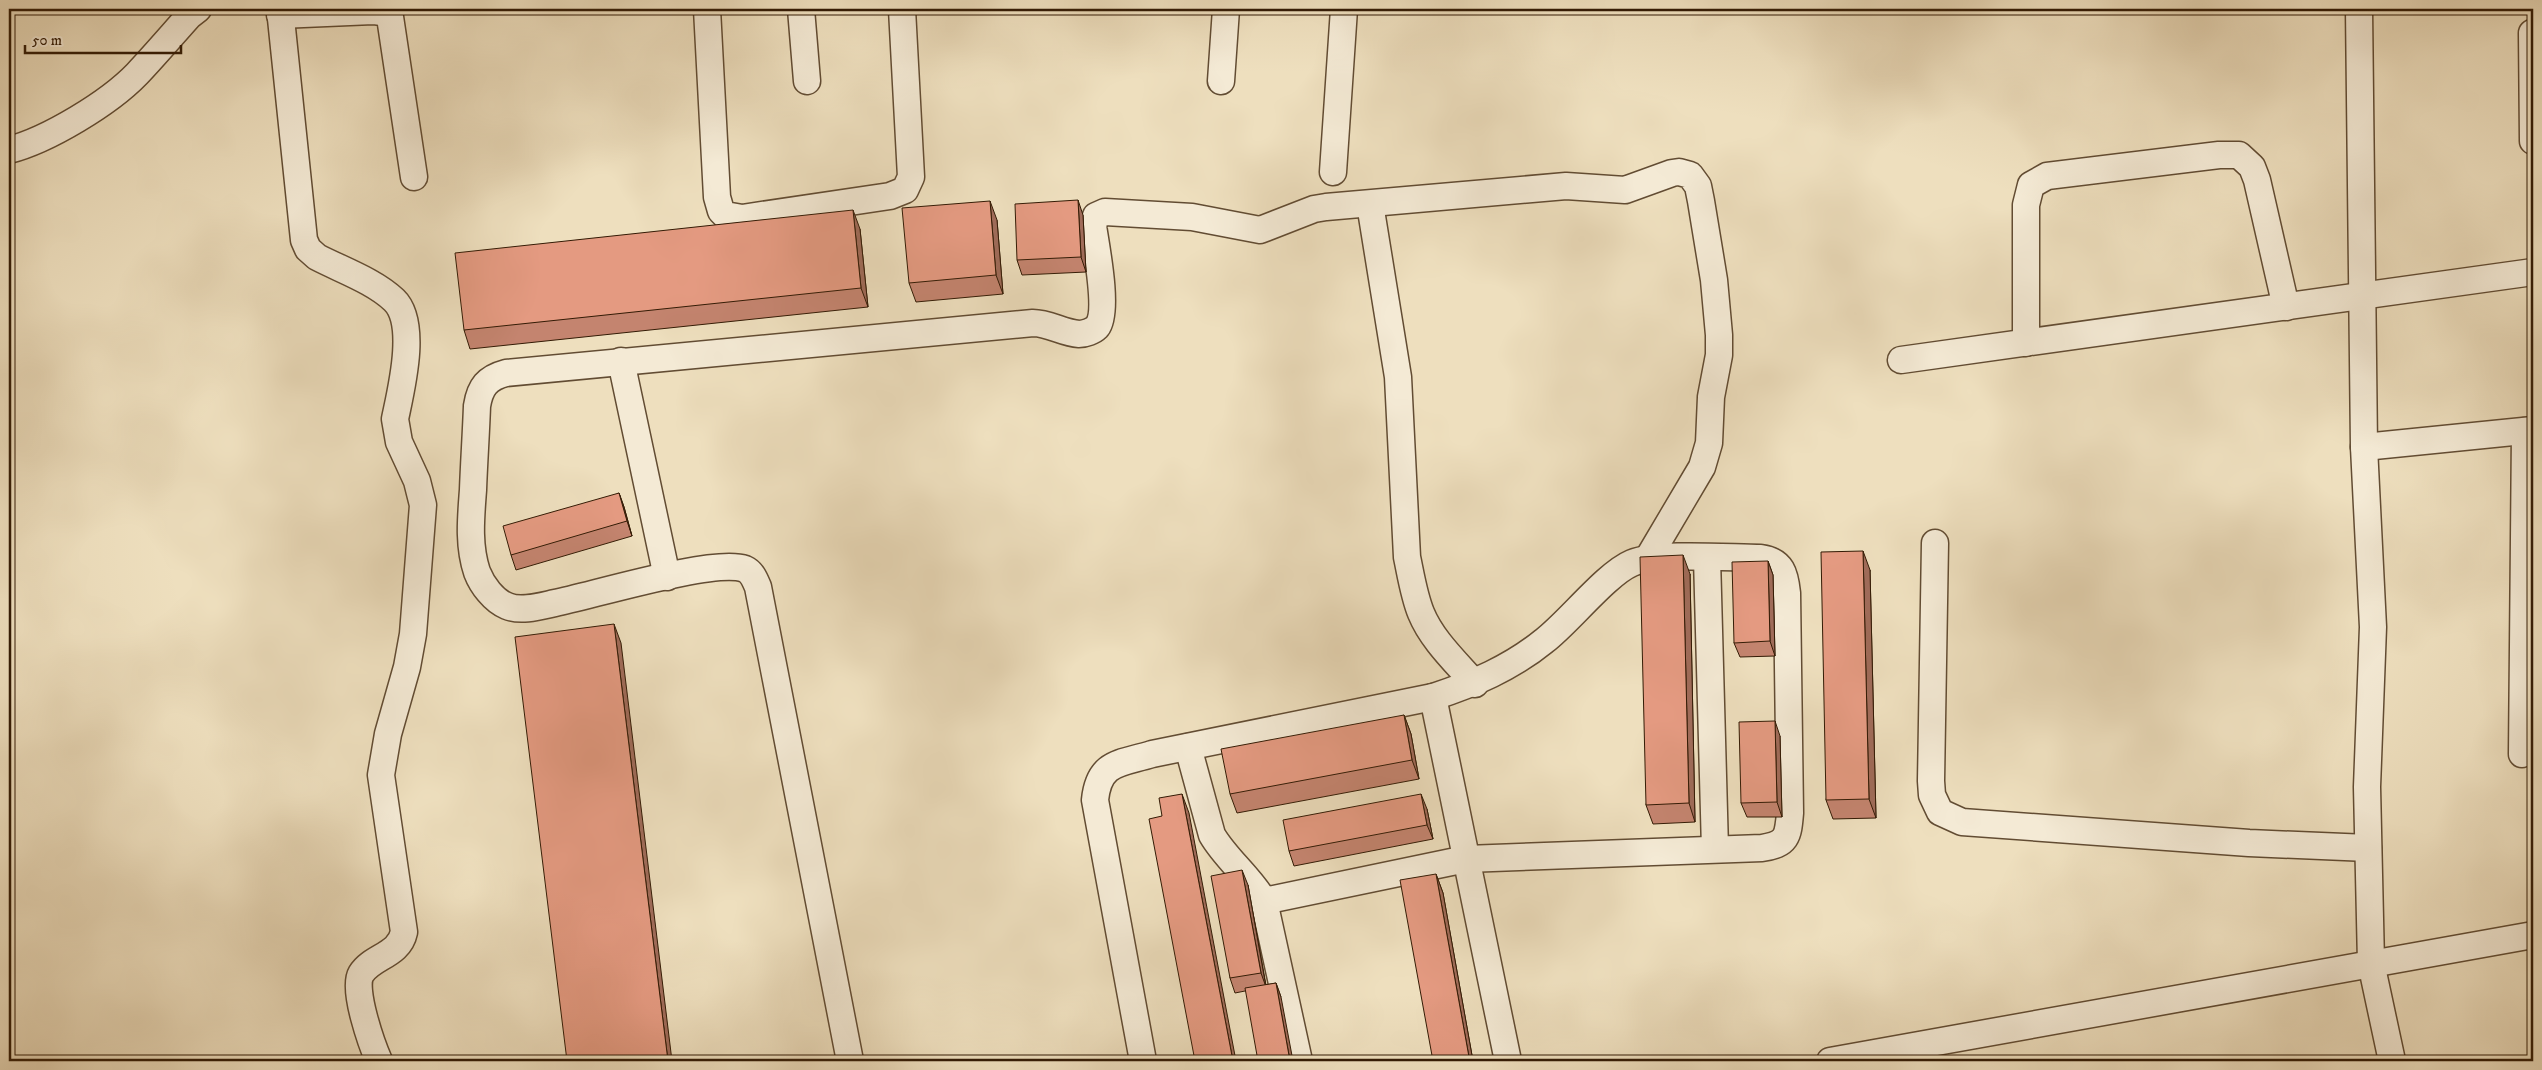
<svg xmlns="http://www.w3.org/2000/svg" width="2542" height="1070" font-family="'IM FELL DW Pica',serif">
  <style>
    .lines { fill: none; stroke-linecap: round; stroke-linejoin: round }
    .minor-casing { stroke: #624c33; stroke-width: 29 }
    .minor { stroke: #f4ead5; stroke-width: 26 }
    .wall { fill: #c4846f; stroke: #331b05 }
    .shaded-wall { fill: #a06c5a; stroke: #331b05 }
    .building { fill: #e49a81; stroke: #331b05 }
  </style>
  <rect width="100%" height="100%" fill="#eedfbe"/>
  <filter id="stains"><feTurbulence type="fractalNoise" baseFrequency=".004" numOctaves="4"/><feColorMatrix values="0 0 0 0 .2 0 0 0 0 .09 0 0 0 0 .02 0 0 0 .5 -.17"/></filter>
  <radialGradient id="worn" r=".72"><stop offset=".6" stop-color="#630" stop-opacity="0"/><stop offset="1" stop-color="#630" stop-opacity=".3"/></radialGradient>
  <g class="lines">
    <!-- minor casing -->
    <g class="minor-casing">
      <g id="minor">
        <path d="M280 9 304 240 308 249 317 257C342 270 374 281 394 300 418 323 401 390 395 419L399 442 417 481 423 505 413 634 407 667 388 734 381 775 404 932C399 956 372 956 361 974 352 989 372 1045 379 1061"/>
        <path d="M707 9 717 197 721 211 725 215 742 218 890 196 905 190 911 177 902 9"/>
        <path d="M801 9 807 81"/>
        <path d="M2359 9 2364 447 2373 627 2367 787 2371 963 2392 1061"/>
        <path d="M280 15 373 11 387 13 390 17 414 177"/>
        <path d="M2532 33 2533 141"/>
        <path d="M1221 81 1226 9"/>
        <path d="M9 150C48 140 109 103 137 74 155 55 172 35 189 16L198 9"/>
        <path d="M1333 172 1344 9"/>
        <path d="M1370 204 1398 377 1407 557C1411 576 1414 596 1421 613 1432 640 1456 662 1475 684"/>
        <path d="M2026 343V205L2031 185 2047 176 2219 155H2239L2252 167 2257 180 2286 307"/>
        <path d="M1901 360 2533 272"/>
        <path d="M621 361 667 577"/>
        <path d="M2364 447 2533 430"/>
        <path d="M1935 543 1931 781 1932 795 1940 812 1962 822 2249 843 2368 848"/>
        <path d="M1707 558 1715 849"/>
        <path d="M1433 697 1508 1061"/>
        <path d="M1188 747 1212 835C1226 859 1249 876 1264 901L1299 1061"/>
        <path d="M2522 754 2525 431"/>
        <path d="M850 1061 758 587C755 580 752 572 745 569 714 558 594 595 555 603 541 606 521 612 507 606 494 601 482 585 477 572 468 545 471 517 473 490 474 462 476 434 477 406 480 387 487 378 506 373L1033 323C1049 323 1063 333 1079 334 1085 334 1093 331 1097 327 1109 312 1096 246 1093 226L1096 216 1105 212 1192 217 1260 230 1314 209 1326 207 1566 186 1625 190 1672 173 1679 172 1690 175 1698 186 1701 201 1714 280 1719 335V355L1711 397 1709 443 1702 467 1647 560"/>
        <path d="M1143 1061 1095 800C1099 761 1120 764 1152 754L1433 697C1473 684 1511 668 1544 641 1569 622 1606 574 1632 563 1659 552 1730 558 1761 558 1782 561 1785 574 1787 593L1790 813C1788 837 1787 844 1762 848L1466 859 1264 901"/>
        <path d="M1830 1061 2533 935"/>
      </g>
    </g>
    <!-- minor -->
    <use href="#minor" class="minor"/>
  </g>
  <!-- wall -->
  <g class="wall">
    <path d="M1083 215 1086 272 1022 275 1017 260Z"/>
    <path d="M997 220 1003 294 916 302 909 283Z"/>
    <path d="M860 229 868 307 470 349 464 330Z"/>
    <path d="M619 493 624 507 632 536 516 570 511 555Z"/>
    <path d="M1768 561 1773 575 1775 656 1740 657 1734 643Z"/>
    <path d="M1870 570 1876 818 1833 819 1826 800Z"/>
    <path d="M1690 574 1695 822 1653 824 1646 805Z"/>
    <path d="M1404 715 1411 734 1419 779 1237 813 1230 794Z"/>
    <path d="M1780 736 1782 817H1747L1741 803Z"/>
    <path d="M1427 809 1433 839 1294 866 1289 851Z"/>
    <path d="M1436 874 1443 893 1473 1061H1433Z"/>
    <path d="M1248 885 1266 985 1276 983 1281 997 1245 991 1235 993 1230 978Z"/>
  </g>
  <!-- shaded-wall -->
  <g class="shaded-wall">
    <path d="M1078 200 1083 215 1086 272 1081 257Z"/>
    <path d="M990 201 997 220 1003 294 996 275Z"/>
    <path d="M853 210 860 229 868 307 861 288Z"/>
    <path d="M619 493 624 507 632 536 627 521Z"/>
    <path d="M1863 551 1870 570 1876 818 1869 799Z"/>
    <path d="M1683 555 1690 574 1695 822 1689 803Z"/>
    <path d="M1768 561 1773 575 1775 656 1770 641Z"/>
    <path d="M614 624 621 643 672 1061H668Z"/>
    <path d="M1404 715 1411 734 1419 779 1412 760Z"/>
    <path d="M1775 721 1780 736 1782 817 1777 802Z"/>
    <path d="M1182 794 1189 813 1236 1061H1233Z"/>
    <path d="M1421 794 1427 809 1433 839 1427 825Z"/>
    <path d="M1242 870 1248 885 1266 987 1261 973Z"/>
    <path d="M1436 874 1443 893 1473 1061H1471L1469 1057Z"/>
    <path d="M1276 983 1281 997 1293 1061H1290Z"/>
  </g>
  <!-- building -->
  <g class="building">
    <path d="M1078 200 1081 257 1017 260 1015 204Z"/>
    <path d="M990 201 996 275 909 283 902 208Z"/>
    <path d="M853 210 861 288 464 330 455 253Z"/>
    <path d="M619 493 627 521 511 555 503 526Z"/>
    <path d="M1863 551 1869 799 1826 800 1821 552Z"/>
    <path d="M1683 555 1689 803 1646 805 1640 557Z"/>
    <path d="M1768 561 1770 641 1734 643 1732 562Z"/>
    <path d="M614 624 668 1061H567L515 637Z"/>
    <path d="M1404 715 1412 760 1230 794 1221 749Z"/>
    <path d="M1775 721 1777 802 1741 803 1739 722Z"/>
    <path d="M1182 794 1233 1061H1195L1149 819 1162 816 1159 798Z"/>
    <path d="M1421 794 1427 825 1289 851 1283 820Z"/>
    <path d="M1242 870 1261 973 1230 978 1211 876Z"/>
    <path d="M1436 874 1469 1057 1448 1061H1433L1400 880Z"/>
    <path d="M1276 983 1290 1061H1258L1245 988Z"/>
  </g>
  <!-- margin -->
  <rect width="2542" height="1070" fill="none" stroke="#eedfbe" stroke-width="30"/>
  <rect x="10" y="10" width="2522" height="1050" fill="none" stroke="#331b05" stroke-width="2.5"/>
  <rect x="15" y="15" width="2512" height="1040" fill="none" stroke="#331b05"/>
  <!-- scale -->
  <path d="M25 45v8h156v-8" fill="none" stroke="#331b05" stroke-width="2.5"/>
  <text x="32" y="45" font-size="15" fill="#331b05" stroke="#f4ead5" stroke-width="4" paint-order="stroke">50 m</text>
  <rect width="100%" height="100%" filter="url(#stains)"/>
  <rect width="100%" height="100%" fill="url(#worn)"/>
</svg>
